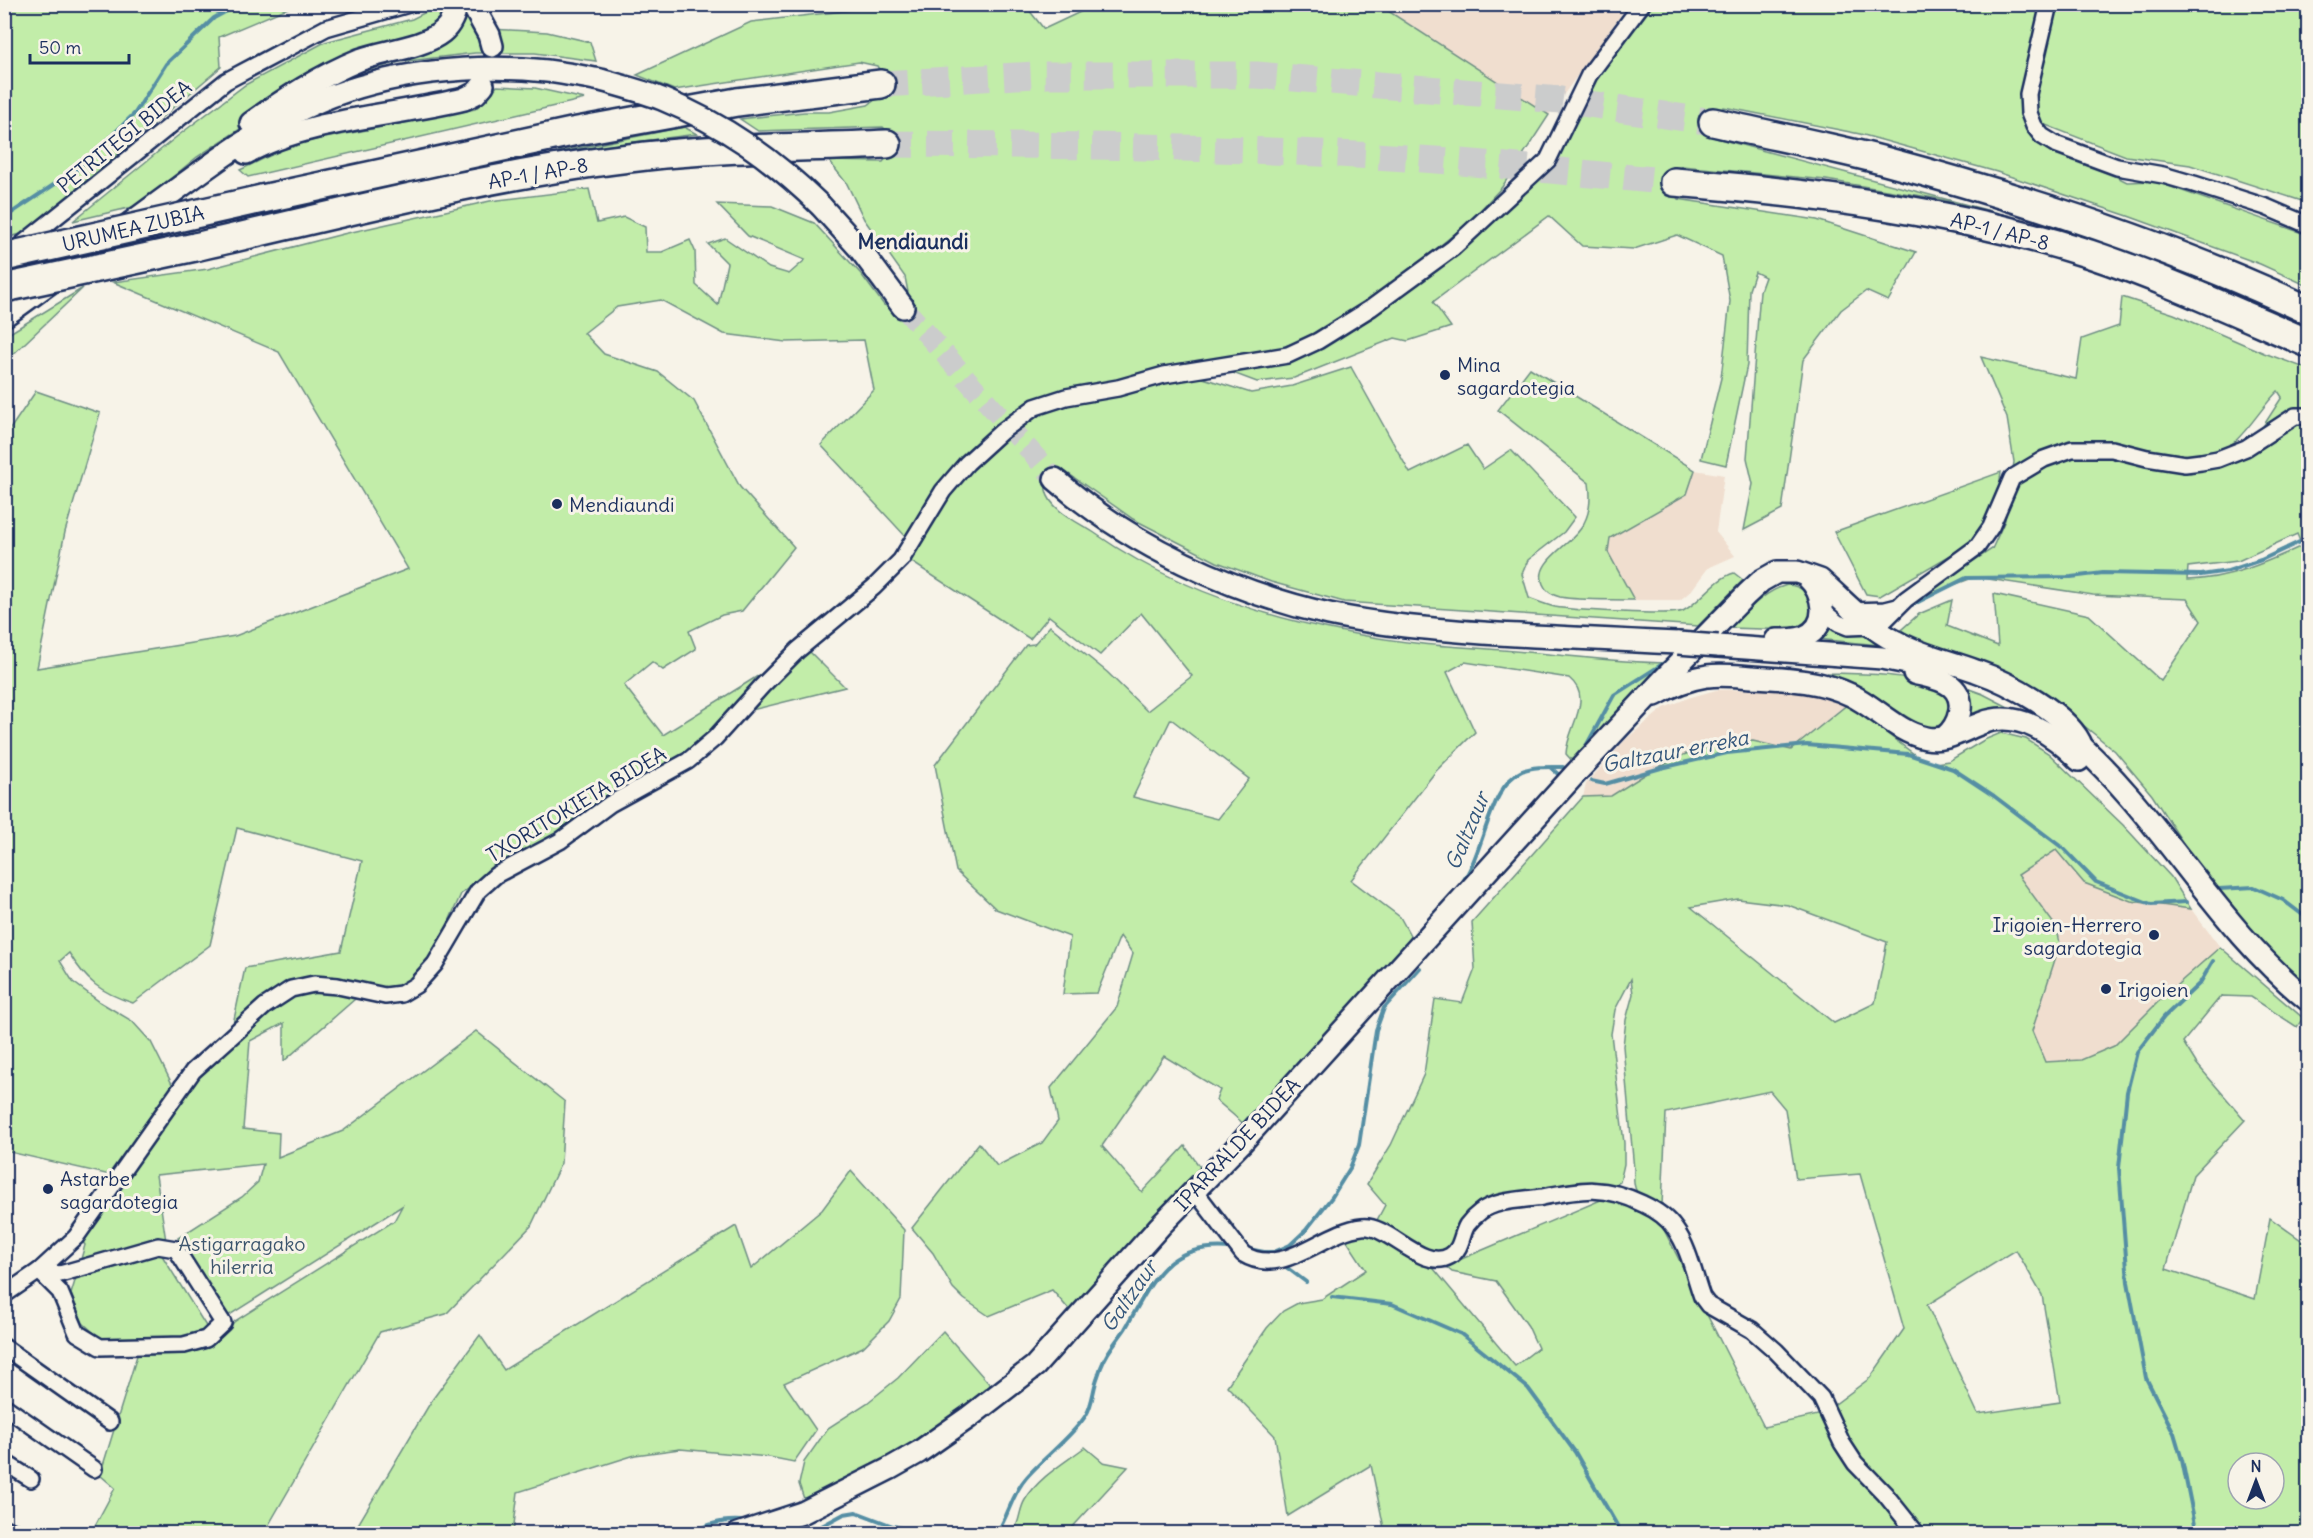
<svg xmlns="http://www.w3.org/2000/svg" width="2313" height="1538" font-family="Delius,sans-serif">
  <style>
    .built { fill: #f0decf }
    .green { fill: #c2eda9; stroke: #6e8e84; stroke-width: 1.5; fill-rule: evenodd }
    .lines { fill: none; stroke-linecap: round; stroke-linejoin: round }
    .stream { stroke: #558ea4; stroke-width: 4 }
    .secondary-tunnel { stroke: #cbcccc; stroke-width: 21; stroke-dasharray: 21 10; stroke-linecap: butt }
    .highway-tunnel { stroke: #cbcccc; stroke-width: 27; stroke-dasharray: 27 14; stroke-linecap: butt }
    .street-casing { stroke: #1b2f5e; stroke-width: 20 }
    .secondary-casing { stroke: #1b2f5e; stroke-width: 26 }
    .highway-casing { stroke: #1b2f5e; stroke-width: 32 }
    .street { stroke: #f7f3e8; stroke-width: 15 }
    .secondary { stroke: #f7f3e8; stroke-width: 21 }
    .highway { stroke: #f7f3e8; stroke-width: 27 }
    .secondary-bridge-casing { stroke: #1b2f5e; stroke-width: 26; stroke-linecap: butt }
    .highway-bridge-casing { stroke: #1b2f5e; stroke-width: 32; stroke-linecap: butt }
    .secondary-bridge { stroke: #f7f3e8; stroke-width: 21 }
    .highway-bridge { stroke: #f7f3e8; stroke-width: 27 }
    .poi-dot { fill: #1b2f5e; stroke: #f7f3e8; stroke-width: 2 }
    .labels { text-anchor: middle; dominant-baseline: central; stroke-width: 6; stroke-linejoin: round; paint-order: stroke }
    .street-label { font-size: 20px; fill: #1b2f5e; stroke: #f7f3e8 }
    .poi-label { font-size: 20px; fill: #1b2f5e; stroke: #f7f3e8; text-anchor: start }
    .park-label { font-size: 20px; fill: #3c556d; stroke: #f7f3e8 }
    .neighbourhood-label { font-size: 21px; font-weight: bold; fill: #1b2f5e; stroke: #f7f3e8 }
    .water-label { font-size: 21px; font-style: italic; fill: #33567b; stroke: #f7f3e8 }
  </style>
  <rect width="100%" height="100%" fill="#f7f3e8"/>
  <filter id="ink" filterUnits="userSpaceOnUse"><feTurbulence type="fractalNoise" baseFrequency=".0167" numOctaves="2"/><feDisplacementMap in="SourceGraphic" scale="12" xChannelSelector="R" yChannelSelector="G"/><feConvolveMatrix kernelMatrix="1 2 1 2 8 2 1 2 1" color-interpolation-filters="sRGB"/></filter>
  <g filter="url(#ink)">
    <!-- built -->
    <g class="built">
      <path d="M1379 5H1628L1549 115Z"/>
      <path d="M1695 470 1724 475 1716 532 1735 556 1708 568 1691 591 1680 600H1634L1608 552 1610 538 1687 494Z"/>
      <path d="M1769 689 1810 694 1848 704 1791 750 1753 741 1649 772 1611 796 1583 797 1586 784 1626 739 1664 708 1688 698 1716 690Z"/>
      <path d="M2056 849 2085 883 2131 901 2191 909 2220 947 2161 999 2114 1046 2081 1060 2045 1062 2032 1031 2060 943 2057 928 2018 875Z"/>
    </g>
    <!-- green -->
    <g class="green">
      <path d="M468 4 472 28 547 32 590 42 596 61 535 53H475L400 62 346 76 260 116 197 157 137 206 73 221 175 138 245 85 325 42 412 19 440 5Z"/>
      <path d="M4 5H295L219 37 221 67 25 233 5 238Z"/>
      <path d="M895 5H1025L1044 29 1095 5H1379L1549 115 1502 187 1468 223 1384 291 1308 338 1277 349 1207 362 1010 420 907 538 821 445 874 390 864 340 786 342 724 334 661 300 617 307 584 333 604 354 658 372 694 401 740 487 794 547 742 611 722 615 689 631 696 649 663 670 652 662 624 685 663 735 761 674 712 734 683 758 560 836 496 870 461 894 436 951 415 978 401 989 389 992 286 984 267 995 233 1024 245 968 341 951 362 861 237 828 210 945 133 1003C101 993 86 981 69 953L60 961 73 982 100 1002 132 1021 151 1042 174 1088 110 1175 5 1151 4 438 36 391 100 413 65 532 37 668 235 636 408 569 279 352 113 282 208 269 343 234 490 201 589 189 597 223 624 217 645 227 646 252H662L690 240 695 251 696 285 718 305 727 263 708 244 725 238 769 268 789 274 805 260 748 236 717 204 772 206 814 223 861 274 884 305 899 310 909 297 905 277 864 219 847 184 829 161 883 162 891 152 892 136 883 127 758 131 740 119 804 112H829L868 105 884 93V77L877 66 859 62 674 90 637 75 751 22Z"/>
      <path d="M1653 5H2308V203L2190 165 2126 156 2020 115 2028 132 2127 182 2154 181 2308 235V286L2260 264 2128 216 1997 172 1860 134 1724 107 1708 118 1715 138 2013 217 1934 198 1826 180 1682 166 1668 182 1678 199 1817 220 1916 252 1888 301 1866 291 1841 310 1803 360 1782 510 1744 530 1753 484 1747 458 1760 291 1765 277 1755 272 1749 290 1747 365 1726 465 1701 459 1721 378 1730 301 1722 256 1677 235 1634 249 1582 246 1549 216 1433 302 1451 327 1408 341 1395 338 1294 378 1257 382 1225 370 1287 361 1386 303 1483 231 1556 160 1593 84Z"/>
      <path d="M497 86 535 88 585 99 248 177 240 170 294 144 475 109 488 98Z"/>
      <path d="M684 127 697 134 558 152Z"/>
      <path d="M83 288 6 361 5 362V336Z"/>
      <path d="M2122 297 2174 314 2264 353 2308 369V991L2239 919 2190 854 2152 795 2115 751 2077 720 2032 686 1919 641 1901 630 1919 614 1952 600 1947 626 1998 646 1994 594 2089 615 2161 681 2201 621 2187 599 2093 595 1975 577 1913 600 1992 549 2005 520 2014 462 2007 418 1981 357 2076 379 2082 339 2119 326ZM2278 391 2282 397 2242 459 2190 473 2180 458C2188 457 2197 458 2204 457 2239 452 2255 413 2278 391ZM2297 534 2302 546C2265 563 2229 579 2187 580L2188 567 2238 561Z"/>
      <path d="M1351 367 1410 473 1467 445 1483 469 1511 450 1575 517 1564 532 1528 560 1522 574 1529 598C1537 601 1546 605 1555 607 1571 610 1672 616 1683 611 1702 601 1714 579 1734 573L1743 580 1698 626 1344 602 1271 582 1217 562 1133 519 1066 472H1049C1048 478 1045 485 1046 490 1050 511 1080 523 1096 534 1192 601 1309 631 1423 644 1453 647 1484 648 1514 651 1565 655 1616 662 1667 663L1574 763 1566 754C1567 727 1595 699 1569 678L1465 662 1447 672 1475 732 1436 771 1351 880 1400 917 1411 937 1409 947 1245 1125 1216 1100 1220 1090 1164 1056 1102 1146 1142 1192 1185 1146 1202 1170 1071 1312 1052 1290 989 1316 964 1299 953 1288 933 1253 912 1228 979 1143 997 1166 1042 1143 1058 1121 1051 1088 1117 1007 1133 954 1120 936 1097 993 1063 994 1070 937 996 909 956 871 935 765 1026 645 1034 644 1050 626 1107 672 1147 711 1192 676 1141 613 1100 655 1049 616 1030 639 907 559 945 497 971 466 1032 416 1054 406 1187 376 1203 378 1251 393 1292 386ZM1171 719 1249 779 1218 819 1133 797Z"/>
      <path d="M1530 368 1695 470 1687 494 1610 538 1608 552 1634 600C1611 599 1582 601 1560 597 1552 595 1546 592 1543 584 1533 560 1575 544 1584 523 1591 510 1591 497 1589 483L1498 410Z"/>
      <path d="M2001 472 1998 495 1991 519 1975 541 1880 596 1866 594 1834 532Z"/>
      <path d="M1787 585C1799 585 1816 595 1812 609 1811 617 1804 624 1798 630L1729 628C1746 612 1764 591 1787 585Z"/>
      <path d="M1827 624 1864 633 1890 646 1817 639Z"/>
      <path d="M807 649 845 687 748 711Z"/>
      <path d="M1827 673C1856 674 1912 673 1937 687 1953 696 1953 729 1929 727 1913 725 1872 691 1853 683 1845 679 1835 677 1827 673Z"/>
      <path d="M1961 686 1983 694 2016 711 1967 720Z"/>
      <path d="M1848 704 1918 757 1935 763 1949 761 1984 740 2001 733 2026 739 2048 753 2123 825 2171 877 2191 909 2131 901 2084 883 2056 850 2018 875 2057 928 2060 944 2032 1031 2045 1062 2081 1060 2114 1046 2161 999 2220 947 2303 1018 2297 1027 2251 997 2221 996 2183 1042 2196 1063 2245 1120 2193 1175 2166 1269 2255 1299 2270 1218 2308 1245V1533H1923L1858 1459 1830 1408 1870 1378 1904 1329 1860 1174 1796 1179 1785 1109 1770 1091 1666 1113 1662 1206C1640 1194 1632 1198 1634 1170L1623 1046 1626 1020 1633 994 1631 979 1615 1010 1611 1034 1624 1143V1164L1620 1182 1612 1186 1488 1202 1446 1250 1434 1254 1397 1236 1376 1222 1385 1205 1367 1184 1391 1145 1424 1074 1435 999 1462 1003 1475 969 1472 922 1583 797 1611 796 1649 772 1683 755 1723 743 1753 741 1791 750ZM1738 899 1788 905 1887 942 1875 1003 1834 1023 1691 907ZM2016 1250 2042 1295 2060 1402 1978 1414 1927 1305ZM2238 1463H2274V1499H2238Z"/>
      <path d="M314 988 339 992 355 999 284 1061V1023L250 1041 243 1129 279 1133 278 1157 343 1131 476 1031 565 1102 561 1163 531 1226 446 1314 380 1332 264 1533H91L115 1488 100 1475 139 1349H181L216 1341 235 1321 394 1221 402 1206 228 1316 178 1238 242 1197 258 1182 263 1164 156 1175 166 1241 130 1246 81 1259 85 1245 80 1238 185 1089 266 1010 293 993Z"/>
      <path d="M851 1171 904 1230 901 1299 889 1321 863 1347 784 1383 816 1430 794 1462 769 1457 680 1449 635 1455 518 1492 513 1533H353L432 1400 480 1335 504 1370 736 1226 751 1269 822 1210Z"/>
      <path d="M1603 1199C1630 1203 1641 1209 1662 1226L1764 1427 1822 1414 1899 1519 1900 1533H1385L1371 1465 1288 1516 1275 1436 1227 1386 1267 1328 1283 1311 1298 1303 1322 1299 1366 1270 1345 1238 1361 1234 1373 1236 1429 1263 1515 1366 1538 1348 1528 1326 1496 1281 1452 1272 1445 1266Z"/>
      <path d="M158 1249 209 1331 197 1338 103 1341 83 1323 71 1294 78 1271Z"/>
      <path d="M943 1331 992 1387 899 1451 805 1502 799 1484 804 1462 828 1428 867 1403 898 1378Z"/>
      <path d="M1085 1447 1103 1462 1128 1467 1067 1533H1010C1021 1525 1018 1511 1025 1500 1039 1477 1064 1463 1085 1447Z"/>
    </g>
    <g class="lines">
      <!-- stream -->
      <g class="stream">
        <path d="M4 218 79 168 135 113 166 64 214 18 240 4"/>
        <path d="M1912 605 1966 578 2071 577 2103 573 2201 575 2228 571 2261 560 2308 538"/>
        <path d="M1585 748 1614 695 1669 660"/>
        <path d="M1551 768 1558 774 1564 776"/>
        <path d="M1591 781 1605 784 1661 768 1727 753 1807 745 1908 754 1953 769 1994 796 2064 849 2096 882 2151 904 2186 902"/>
        <path d="M1459 887C1485 855 1488 786 1522 771 1534 766 1549 767 1563 767"/>
        <path d="M2219 889 2254 887 2283 900 2308 919"/>
        <path d="M1422 927 1444 903"/>
        <path d="M1248 1249 1264 1252H1274L1290 1245 1306 1230 1332 1197 1350 1168 1359 1145 1376 1030 1384 1008 1420 968"/>
        <path d="M1282 1264 1306 1282"/>
        <path d="M1332 1297 1392 1304 1461 1334 1528 1388 1575 1452 1622 1534"/>
        <path d="M806 1529 818 1528 844 1514 856 1512 893 1526 926 1534"/>
        <path d="M692 1534C707 1523 723 1520 741 1521"/>
        <path d="M996 1534C1009 1516 1011 1495 1026 1478 1042 1459 1074 1435 1086 1415 1093 1404 1093 1388 1098 1376 1101 1366 1106 1355 1112 1347 1116 1341 1121 1335 1125 1329 1154 1280 1165 1242 1232 1248"/>
        <path d="M2197 1534 2182 1460 2174 1433 2146 1378 2128 1282 2119 1168 2127 1092 2137 1052 2164 1017 2200 983 2213 961"/>
      </g>
      <!-- secondary-tunnel -->
      <path class="secondary-tunnel" d="M903 307 1055 479"/>
      <!-- highway-tunnel -->
      <g class="highway-tunnel">
        <path d="M881 84 1035 75H1257L1561 100 1713 122"/>
        <path d="M887 144C1074 145 1262 147 1449 161 1524 167 1599 175 1674 182"/>
      </g>
      <!-- street casing -->
      <g class="street-casing">
        <g id="street">
          <path d="M2049 4 2028 94 2029 113 2034 126 2042 136 2055 144 2117 167 2163 175 2194 184 2266 207 2308 225"/>
          <path d="M16 249 226 81 326 28 409 4"/>
          <path d="M1823 611 1838 623 1848 627 1873 626 1886 619 1906 599 1977 547 1991 527 2012 478 2044 459 2072 449H2112L2147 458 2185 464 2201 462 2218 459 2246 448 2295 416H2308"/>
          <path d="M1849 611 1885 610 1897 607"/>
          <path d="M1195 1191 1243 1254C1283 1279 1323 1231 1362 1227 1389 1224 1422 1272 1450 1256 1462 1249 1461 1235 1467 1225 1470 1221 1476 1215 1480 1212 1495 1200 1523 1200 1542 1197 1583 1189 1605 1185 1643 1204 1656 1210 1667 1217 1675 1229 1689 1248 1694 1275 1702 1297L1708 1305 1752 1330 1776 1351 1821 1398 1842 1443 1855 1463 1885 1494 1917 1534"/>
          <path d="M158 1246 176 1249 223 1323 206 1339 184 1345 100 1347 77 1333 60 1292 39 1271 60 1274Z"/>
          <path d="M4 1295 39 1271 76 1237 193 1071 265 1006 291 989 314 984 338 986 385 996 401 994 416 985 435 964 478 891 496 875 560 841 610 804 688 761 715 738 762 686 798 650 874 587 901 560 943 491 967 463 1001 432 1035 407 1066 397 1118 388 1164 375 1288 355 1318 341 1371 308 1453 248 1548 160 1589 75 1642 4"/>
          <path d="M4 1347 110 1422"/>
          <path d="M4 1406 94 1469"/>
          <path d="M4 1462 31 1479"/>
          <path d="M4 1528 19 1534"/>
        </g>
      </g>
      <!-- secondary casing -->
      <g class="secondary-casing">
        <g id="secondary">
          <path d="M472 4 489 35 492 46"/>
          <path d="M251 123C285 99 320 76 359 60 383 51 422 48 442 32 451 25 454 15 457 4"/>
          <path d="M246 153C308 119 394 116 464 99L476 93 483 85"/>
          <path d="M821 206 859 248 903 307"/>
          <path d="M4 316C61 275 117 233 173 192 220 158 265 124 319 101 389 72 472 63 547 71 565 73 583 77 601 80"/>
          <path d="M1055 479C1128 544 1234 593 1329 614 1380 625 1431 629 1483 633 1548 637 1612 640 1678 643"/>
          <path d="M1776 640C1785 640 1796 640 1804 637 1831 626 1824 592 1807 577"/>
          <path d="M1718 646 1882 658 1932 668"/>
          <path d="M1914 673C1925 676 1941 678 1951 686 1968 700 1959 725 1945 737"/>
          <path d="M1655 695C1671 686 1688 679 1707 676 1722 674 1737 676 1752 677 1786 679 1820 680 1851 695 1876 707 1897 732 1926 738 1947 742 1963 730 1982 723 2018 709 2055 735 2079 760"/>
          <path d="M2071 737C2161 815 2215 925 2308 1000"/>
          <path d="M738 1534 802 1513 889 1469 919 1452 969 1417 1035 1366 1160 1226 1241 1143 1575 774 1663 680 1747 594 1761 581 1777 572H1797L1820 580C1844 601 1866 626 1895 641 1920 655 1949 661 1976 671 2008 682 2070 714 2082 747"/>
        </g>
      </g>
      <!-- highway casing -->
      <g class="highway-casing">
        <g id="highway">
          <path d="M1713 122C1769 135 1826 146 1881 160 2027 199 2172 246 2308 310"/>
          <path d="M1674 182C1814 193 1956 211 2090 254 2165 279 2236 312 2308 343"/>
          <path d="M262 199 572 132 737 102 881 84"/>
          <path d="M195 247C344 213 494 173 646 156 726 147 806 148 887 144"/>
        </g>
      </g>
      <!-- street -->
      <use href="#street" class="street"/>
      <!-- secondary -->
      <use href="#secondary" class="secondary"/>
      <!-- highway -->
      <use href="#highway" class="highway"/>
      <!-- secondary-bridge casing -->
      <g class="secondary-bridge-casing">
        <g id="secondary-bridge">
          <path d="M601 80C621 86 642 91 662 99 725 125 773 159 821 206"/>
          <path d="M1678 643 1718 646"/>
        </g>
      </g>
      <!-- highway-bridge casing -->
      <g class="highway-bridge-casing">
        <g id="highway-bridge">
          <path d="M4 257 262 199"/>
          <path d="M4 288 195 247"/>
        </g>
      </g>
      <!-- secondary-bridge -->
      <use href="#secondary-bridge" class="secondary-bridge"/>
      <!-- highway-bridge -->
      <use href="#highway-bridge" class="highway-bridge"/>
    </g>
  </g>
  <!-- markers -->
  <g class="poi-dot">
    <circle cx="1445" cy="375" r="6"/>
    <circle cx="557" cy="504" r="6"/>
    <circle cx="2154" cy="935" r="6"/>
    <circle cx="2106" cy="989" r="6"/>
    <circle cx="48" cy="1189" r="6"/>
  </g>
  <g class="labels">
    <!-- street labels -->
    <g class="street-label">
      <text transform="translate(124 136) rotate(-39)">PETRITEGI BIDEA</text>
      <text transform="translate(538 173) rotate(-10)">AP-1 / AP-8</text>
      <text transform="translate(133 228) rotate(-13)">URUMEA ZUBIA</text>
      <text transform="translate(2000 231) rotate(14)">AP-1 / AP-8</text>
      <text transform="translate(576 804) rotate(-31)">TXORITOKIETA BIDEA</text>
      <text transform="translate(1237 1144) rotate(-47)">IPARRALDE BIDEA</text>
    </g>
    <!-- poi labels -->
    <g class="poi-label">
      <text x="1457" y="364">Mina<tspan x="1457" dy="23">sagardotegia</tspan></text>
      <text x="569" y="504">Mendiaundi</text>
      <text x="2142" y="924" text-anchor="end">Irigoien-Herrero<tspan x="2142" dy="23">sagardotegia</tspan></text>
      <text x="2118" y="989">Irigoien</text>
      <text x="60" y="1178">Astarbe<tspan x="60" dy="23">sagardotegia</tspan></text>
    </g>
    <!-- park labels -->
    <g class="park-label">
      <text x="242" y="1243">Astigarragako<tspan x="242" dy="23">hilerria</tspan></text>
    </g>
    <!-- neighbourhood labels -->
    <g class="neighbourhood-label">
      <text x="913" y="241">Mendiaundi</text>
    </g>
    <!-- water labels -->
    <g class="water-label">
      <text transform="translate(1675 751) rotate(-11)">Galtzaur erreka</text>
      <text transform="translate(1467 831) rotate(-67)">Galtzaur</text>
      <text transform="translate(1129 1296) rotate(-55)">Galtzaur</text>
    </g>
  </g>
  <!-- margin -->
  <rect width="2313" height="1538" fill="none" stroke="#f7f3e8" stroke-width="24"/>
  <rect x="12" y="12" width="2289" height="1514" fill="none" stroke="#1b2f5e" stroke-width="2" filter="url(#ink)"/>
  <!-- north arrow -->
  <g transform="translate(2256 1481)"><circle r="28" fill="#f7f3e8" stroke="#9fa5b1" stroke-width="1.5"/>
  <path d="M0-4.5L10 22L0 15L-10 22Z" fill="#1b2f5e"/>
  <text y="-9" font-size="16" font-weight="bold" text-anchor="middle" fill="#1b2f5e">N</text>
  </g>
  <!-- scale -->
  <path d="M30 54v9h99v-9" fill="none" stroke="#1b2f5e" stroke-width="3"/>
  <text x="39" y="54" font-size="18" fill="#1b2f5e" stroke="#f7f3e8" stroke-width="4.5" paint-order="stroke">50 m</text>
</svg>
